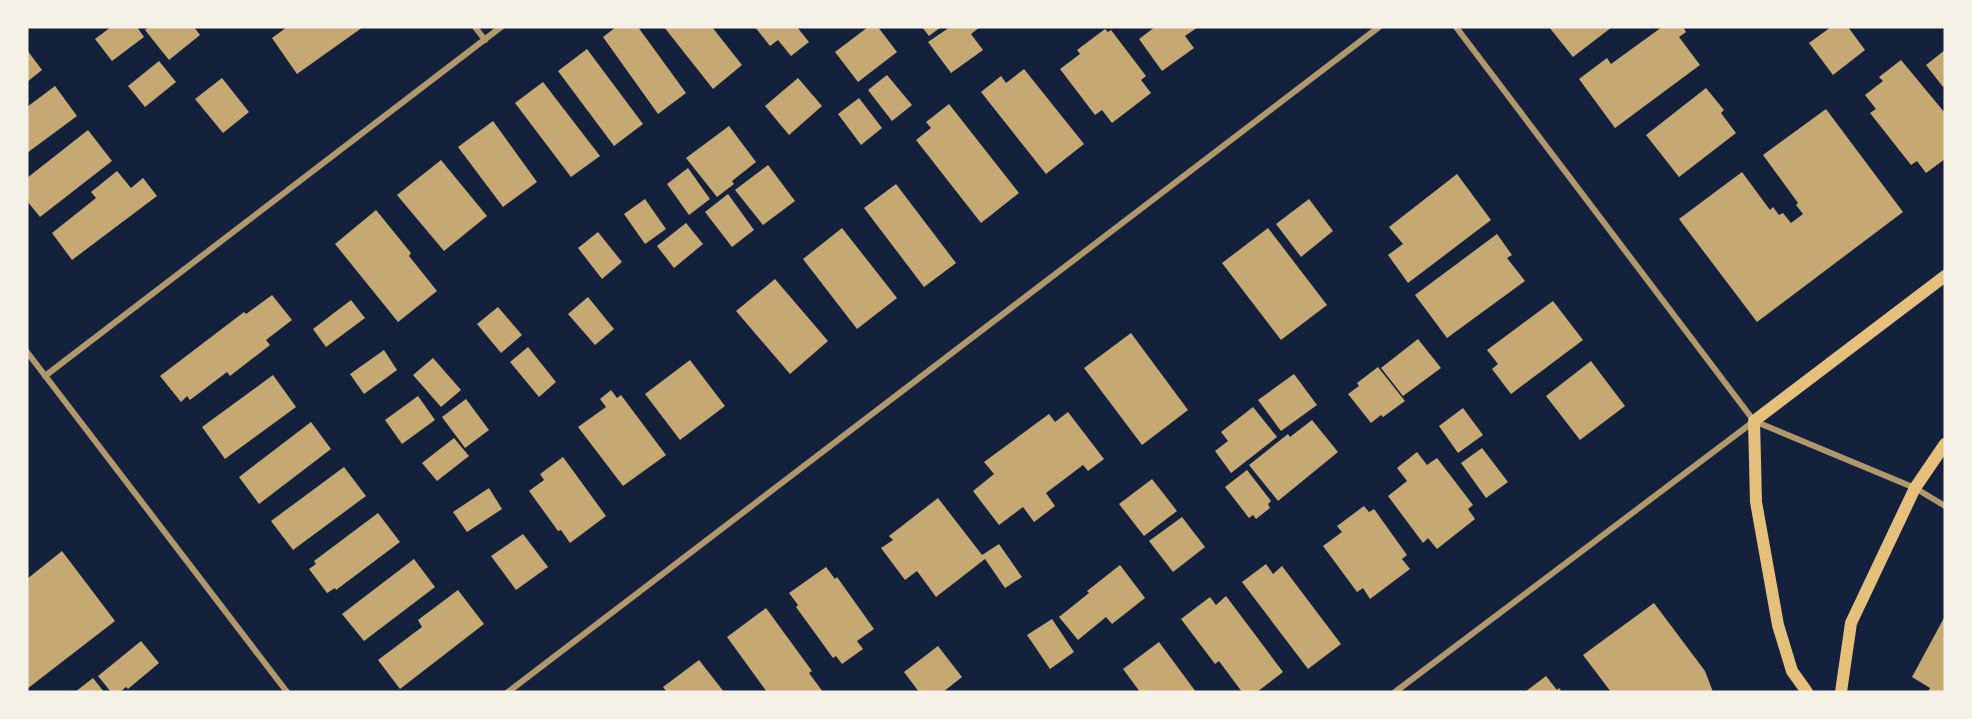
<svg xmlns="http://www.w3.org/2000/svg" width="1972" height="719" font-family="Ubuntu,sans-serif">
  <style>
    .building { fill: #c6a872 }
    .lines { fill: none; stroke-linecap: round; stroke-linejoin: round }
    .minor { stroke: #b1986c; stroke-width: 6 }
    .secondary { stroke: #e5c07b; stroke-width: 12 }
  </style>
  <rect width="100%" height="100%" fill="#14213d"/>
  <!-- building -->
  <g class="building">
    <path d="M111 27H137L144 37 112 61 95 39Z"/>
    <path d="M149 27H194L200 35 169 60 145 30Z"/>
    <path d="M287 27H363L297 74 272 38Z"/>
    <path d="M616 27H638L686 93 658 114 603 37Z"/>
    <path d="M664 27H712L742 65 713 89Z"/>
    <path d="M755 27H797L809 42 791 56 778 40 770 46Z"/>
    <path d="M868 27H878L897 52 858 82 835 52Z"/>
    <path d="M922 27H941L929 36Z"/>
    <path d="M950 27H980L971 34 983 50 951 73 928 42Z"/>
    <path d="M1155 27H1198L1185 36 1194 48 1162 71 1139 39Z"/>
    <path d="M1549 27H1612L1573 57Z"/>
    <path d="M1662 27H1683L1686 32 1679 37 1700 65 1615 128 1579 79 1607 58 1611 64Z"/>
    <path d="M1831 27H1848L1865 50 1833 75 1809 43Z"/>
    <path d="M1105 29 1108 32 1111 30 1146 76 1141 80 1151 93 1112 123 1102 110 1095 115 1060 69 1080 54 1077 50Z"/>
    <path d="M587 49 643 124 614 146 558 71Z"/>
    <path d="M27 50 42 70 27 82Z"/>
    <path d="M1945 50V85L1943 87 1926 65Z"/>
    <path d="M1901 60 1945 113V159L1926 173 1917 161 1911 165 1870 113 1876 109 1865 95 1883 81 1879 77Z"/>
    <path d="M159 61 176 82 145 107 128 86Z"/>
    <path d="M1024 69 1084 144 1046 174 981 92 1001 76 1006 83Z"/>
    <path d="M887 75 912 105 892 121 868 90Z"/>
    <path d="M222 78 249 112 223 133 195 99Z"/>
    <path d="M798 78 822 106 789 135 765 106Z"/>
    <path d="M543 82 600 156 571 177 515 103Z"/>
    <path d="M55 86 77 116 27 153V107Z"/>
    <path d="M1706 88 1724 110 1721 113 1736 133 1679 177 1646 135Z"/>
    <path d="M859 98 882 128 861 145 838 114Z"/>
    <path d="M949 104 1019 193 981 223 916 140 931 128 926 122Z"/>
    <path d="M1826 109 1903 212 1757 322 1679 219 1742 172 1770 210 1773 207 1779 215 1783 213 1791 223 1803 214 1796 205 1798 203 1763 155Z"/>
    <path d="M493 121 537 182 503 207 458 147Z"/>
    <path d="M729 126 756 162 732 181 734 184 717 197 686 158Z"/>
    <path d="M88 130 112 161 40 217 27 201V178Z"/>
    <path d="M441 160 487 216 444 251 397 195Z"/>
    <path d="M768 165 795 201 763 225 735 190Z"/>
    <path d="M688 168 710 199 689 215 667 184Z"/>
    <path d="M117 171 131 188 143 178 157 196 72 260 52 233 96 198 91 192Z"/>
    <path d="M1457 174 1491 220 1408 283 1388 255 1403 244 1389 227Z"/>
    <path d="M896 184 956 263 924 287 864 208Z"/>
    <path d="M728 194 754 230 732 247 705 212Z"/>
    <path d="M645 199 666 229 645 244 624 214Z"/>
    <path d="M1309 199 1333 231 1301 257 1276 224Z"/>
    <path d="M376 210 411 253 409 256 437 291 398 322 335 244Z"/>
    <path d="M686 223 703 244 674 268 657 246Z"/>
    <path d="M842 228 897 298 857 329 803 259Z"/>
    <path d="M1268 228 1327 305 1281 340 1222 263Z"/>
    <path d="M598 232 622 262 602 279 578 248Z"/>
    <path d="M1497 234 1512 255 1507 258 1525 281 1447 338 1415 295Z"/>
    <path d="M775 279 828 341 790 374 736 311Z"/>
    <path d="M272 295 292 320 266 340 270 345 230 376 227 372 190 400 187 396 181 402 160 376 244 312 246 314Z"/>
    <path d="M588 297 614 329 595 345 568 314Z"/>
    <path d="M351 300 365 318 326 347 313 329Z"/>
    <path d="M1553 301 1583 340 1511 394 1492 369 1498 364 1487 350Z"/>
    <path d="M498 307 522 335 501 353 477 324Z"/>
    <path d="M1131 333 1188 410 1142 445 1084 368Z"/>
    <path d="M1418 339 1441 368 1403 396 1381 368Z"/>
    <path d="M528 347 556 382 539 397 510 362Z"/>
    <path d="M384 350 397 370 364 394 350 374Z"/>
    <path d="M433 358 461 390 441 407 413 375Z"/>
    <path d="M690 360 725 406 680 440 645 394Z"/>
    <path d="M1591 361 1625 406 1580 440 1546 396Z"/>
    <path d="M1378 367 1405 401 1383 417 1381 415 1371 423 1348 394 1359 386 1357 383Z"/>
    <path d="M1294 374 1317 405 1281 431 1258 400Z"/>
    <path d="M273 375 296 407 225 459 202 427Z"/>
    <path d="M611 390 617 398 621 395 666 455 623 486 578 427 606 407 600 399Z"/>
    <path d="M418 396 435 420 402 444 385 420Z"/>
    <path d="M466 399 489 430 465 448 442 417Z"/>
    <path d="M1253 407 1277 437 1231 473 1215 451 1228 441 1221 432Z"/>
    <path d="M1463 408 1483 435 1458 453 1439 426Z"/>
    <path d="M1068 412 1104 459 1088 471 1083 465 1046 493 1055 506 1034 522 1023 507 999 525 973 491 994 474 984 462 1049 414 1055 422Z"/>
    <path d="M1312 420 1338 452 1278 501 1249 465 1288 434 1290 437Z"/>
    <path d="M311 422 331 449 259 504 239 477Z"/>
    <path d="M454 438 469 456 437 481 422 463Z"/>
    <path d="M1482 448 1508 482 1486 498 1461 463Z"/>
    <path d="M1417 452 1427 465 1437 458 1473 505 1468 509 1475 519 1437 549 1428 538 1423 543 1388 496 1407 481 1397 468Z"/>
    <path d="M563 457 606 516 570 543 561 530 558 531 529 491 544 480 540 474Z"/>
    <path d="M344 467 366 496 293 550 271 521Z"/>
    <path d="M1247 470 1271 501 1268 504 1270 508 1256 519 1253 515 1249 518 1225 487Z"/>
    <path d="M1152 479 1177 511 1144 536 1119 504Z"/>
    <path d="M489 488 502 509 467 532 453 512Z"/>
    <path d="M938 498 982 555 999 544 1022 577 1005 588 985 559 936 597 917 571 905 580 881 548 893 540 889 536Z"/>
    <path d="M1364 506 1369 512 1374 509 1407 555 1402 559 1410 569 1370 599 1363 588 1357 592 1323 546 1342 532 1337 526Z"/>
    <path d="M378 513 400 542 336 590 335 588 327 593 309 569 316 564 314 561Z"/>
    <path d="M1182 517 1205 547 1173 572 1149 541Z"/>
    <path d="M523 534 548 567 516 590 491 556Z"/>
    <path d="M62 551 115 621 27 689V579Z"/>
    <path d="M414 559 435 587 364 641 342 614Z"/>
    <path d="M1266 564 1273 574 1282 566 1341 644 1308 669 1242 582Z"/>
    <path d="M1120 565 1145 598 1112 624 1106 617 1078 640 1059 617 1089 593 1087 591Z"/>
    <path d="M826 567 835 579 837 577 874 629 857 641 863 649 842 664 836 656 833 658 796 607 798 605 789 593Z"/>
    <path d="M458 590 484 624 400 689 378 660 422 627 418 620Z"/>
    <path d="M1226 596 1283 672 1257 692H1242L1219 661 1215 664 1181 619 1210 597 1216 605Z"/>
    <path d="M1654 603 1705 671 1713 692H1611L1583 655Z"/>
    <path d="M766 608 812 671 809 673 823 692H767L727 637Z"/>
    <path d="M1945 616V692H1928L1930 688 1912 677Z"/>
    <path d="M1052 619 1074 652 1050 669 1027 635Z"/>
    <path d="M141 641 159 663 128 689 126 687 120 692H111L98 676Z"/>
    <path d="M1159 642 1196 692H1140L1123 669Z"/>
    <path d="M938 646 962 677 943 692H919L904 672Z"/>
    <path d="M699 660 724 692H667L663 687Z"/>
    <path d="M1546 676 1557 690 1559 688 1562 692H1525Z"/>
    <path d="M93 678 104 692H75Z"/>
  </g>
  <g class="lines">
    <!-- minor -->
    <g class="minor">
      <path d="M475 27 485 40"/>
      <path d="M1456 27 1754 421 1915 488 1945 506"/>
      <path d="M27 352 287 692"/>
      <path d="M45 376 501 27"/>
      <path d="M508 692 1379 27"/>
      <path d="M1395 692 1753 422"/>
    </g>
    <!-- secondary -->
    <g class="secondary">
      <path d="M1807 692 1792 671 1778 625 1756 502 1754 421 1945 276"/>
      <path d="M1841 692 1851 623 1915 488 1945 444"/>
    </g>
  </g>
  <!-- border -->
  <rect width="1972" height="719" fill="none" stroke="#f6f1e7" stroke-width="57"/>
</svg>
